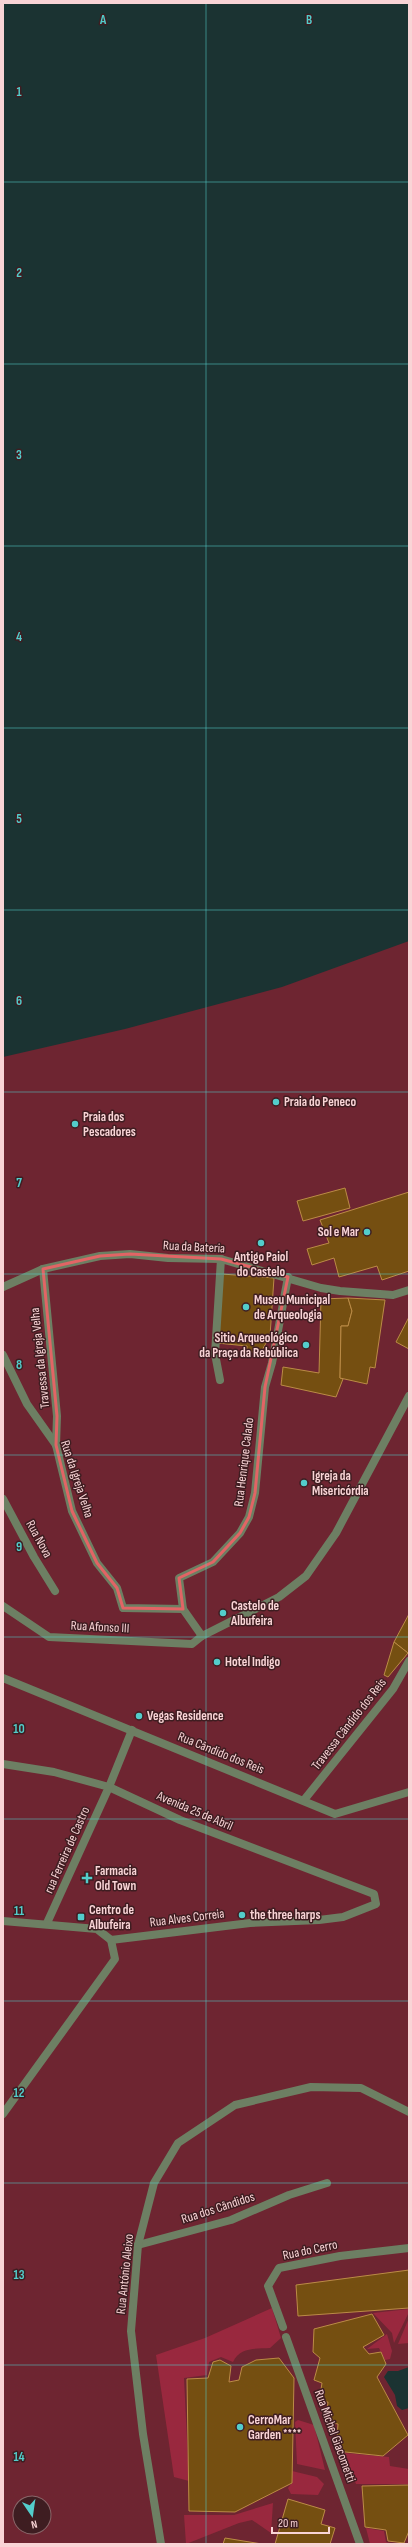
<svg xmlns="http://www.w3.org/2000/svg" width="412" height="2547" font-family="'Sofia Sans Condensed',sans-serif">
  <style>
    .green { fill: #99283e }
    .water { fill: #1b3332 }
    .building { fill: #754f11; stroke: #bb8b46 }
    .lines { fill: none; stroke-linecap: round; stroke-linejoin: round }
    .pedestrian { stroke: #6d7f63; stroke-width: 8 }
    .minor { stroke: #6d7f63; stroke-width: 8 }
    .marked { fill: none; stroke: #e26465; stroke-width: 3; stroke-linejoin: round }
    .grid { fill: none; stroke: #53cdcb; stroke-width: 1; stroke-opacity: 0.55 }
    .poi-dot { fill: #53cdcb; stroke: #3e1d21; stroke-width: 1.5 }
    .labels { text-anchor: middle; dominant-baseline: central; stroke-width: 3; stroke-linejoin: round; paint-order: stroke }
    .poi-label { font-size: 13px; font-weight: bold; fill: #f9d4d6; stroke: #3e1d21; text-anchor: start }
    .street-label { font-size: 13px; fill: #f9d4d6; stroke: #3e1d21 }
    .grid-label { font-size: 13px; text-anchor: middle; font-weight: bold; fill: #53cdcb; stroke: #3e1d21; stroke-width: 3; stroke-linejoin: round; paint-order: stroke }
  </style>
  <rect width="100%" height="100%" fill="#6e2531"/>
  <!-- green -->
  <g class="green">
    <path d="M272 2308 281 2338 270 2348C255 2349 240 2347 233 2362L221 2357 209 2362 207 2375 184 2378 189 2481 174 2477 156 2355 205 2338Z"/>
    <path d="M409 2309V2312L394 2343 392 2333 373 2313Z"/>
    <path d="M409 2318V2343L398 2344Z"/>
    <path d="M387 2334 392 2351 390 2359 385 2360 379 2348 367 2349Z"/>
    <path d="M298 2420 314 2425 325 2470 297 2464 295 2422Z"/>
    <path d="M344 2453 389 2457 390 2466 409 2469V2484H356Z"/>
    <path d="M292 2471 317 2477 324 2484 318 2495 291 2494 288 2488 292 2483Z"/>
    <path d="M273 2503 271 2533 252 2520 239 2523 186 2544 184 2515H234Z"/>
    <path d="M366 2528 384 2531 386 2542 393 2544H370Z"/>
  </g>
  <!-- water -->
  <g class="water">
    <path d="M3 3H409V941L282 987 125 1029 3 1057Z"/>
    <path d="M409 2367V2408L402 2410 397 2406 395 2395 384 2377 388 2371H398Z"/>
  </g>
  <!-- building -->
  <g class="building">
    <path d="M345 1188 350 1208 303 1221 297 1201Z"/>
    <path d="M409 1192V1271L382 1280 377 1266 339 1277 334 1258 312 1265 307 1249 329 1243 320 1220Z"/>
    <path d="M222 1274 274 1278 270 1336 261 1352H247V1346L217 1343Z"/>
    <path d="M348 1298 352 1311 348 1326H341L340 1378 343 1379 336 1397 281 1385 283 1367 319 1373 321 1299Z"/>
    <path d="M348 1298 385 1300 375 1368 370 1367 367 1384 340 1378 341 1326H348L352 1311Z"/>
    <path d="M409 1317V1349L396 1342Z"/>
    <path d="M409 1614V1652L408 1653 394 1642Z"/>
    <path d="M394 1642 408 1653 388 1677 384 1675Z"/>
    <path d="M409 2270V2308L298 2316 296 2285Z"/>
    <path d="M372 2314 384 2335 363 2347 369 2354 381 2352 386 2364 377 2377 408 2435 383 2456 336 2451 338 2424 326 2422 328 2402H319L322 2383 314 2380 320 2358 313 2352 314 2329Z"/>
    <path d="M279 2358 294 2378 292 2483 235 2512 189 2511 187 2379 208 2378 213 2362 220 2360 231 2366 229 2382 239 2380 242 2367 256 2360Z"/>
    <path d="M409 2485V2531L404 2543 388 2541 386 2530 365 2527 362 2486Z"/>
    <path d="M288 2499 325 2510 321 2524 335 2528 330 2544H275Z"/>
    <path d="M225 2538 262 2544H223Z"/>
  </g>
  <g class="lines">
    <!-- pedestrian -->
    <g class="pedestrian">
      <path d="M43 1269 57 1416 56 1445"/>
      <path d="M3 1355 27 1404 56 1445"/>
      <path d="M220 1380 215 1354 221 1259"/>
      <path d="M3 1606 49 1637 192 1644 202 1636"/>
      <path d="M3 1678 335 1814 409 1792"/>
      <path d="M304 1800 393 1689 409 1661"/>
      <path d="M111 1940 250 1923 319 1920 343 1917 376 1904 374 1894 180 1820 109 1787 132 1730"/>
    </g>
    <!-- minor -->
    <g class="minor">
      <path d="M288 1277 272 1363 265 1387 255 1493 249 1517 240 1533 213 1562 179 1578 183 1609 202 1636 279 1597 306 1576 336 1533 409 1396"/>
      <path d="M3 1287 43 1269 100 1256 130 1254 168 1258 221 1259 321 1288 340 1291 393 1295 409 1290"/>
      <path d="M56 1445 72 1511 97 1563 117 1588 123 1608 183 1609"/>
      <path d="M3 1499 34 1557 55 1591"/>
      <path d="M3 1764 54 1772 109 1787 47 1923"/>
      <path d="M3 1921 97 1929 111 1940 115 1959 3 2114"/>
      <path d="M138 2245 231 2220 289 2195 327 2183"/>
      <path d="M283 2327 268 2286 279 2268 340 2256 409 2248"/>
      <path d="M286 2337 360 2544"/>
      <path d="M161 2544 143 2434 131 2331 138 2245 154 2183 178 2143 235 2105 311 2087 361 2088 409 2112"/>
    </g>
  </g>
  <!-- marked area -->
  <path class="marked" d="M130 1254 221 1259 288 1277 265 1387 255 1493 249 1517 240 1533 213 1562 179 1578 183 1609 123 1608 117 1588 97 1563 72 1511 56 1445 57 1416 43 1269 100 1256Z"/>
  <!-- grid -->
  <path class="grid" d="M206 3V2544M3 182H409M3 364H409M3 546H409M3 728H409M3 910H409M3 1092H409M3 1274H409M3 1455H409M3 1637H409M3 1819H409M3 2001H409M3 2183H409M3 2365H409"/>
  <!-- markers -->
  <g class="poi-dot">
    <circle cx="276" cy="1102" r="4"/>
    <circle cx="75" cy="1124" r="4"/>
    <circle cx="367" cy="1232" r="4"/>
    <circle cx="261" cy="1243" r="4"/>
    <circle cx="246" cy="1307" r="4"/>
    <circle cx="306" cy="1345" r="4"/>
    <circle cx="304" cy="1483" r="4"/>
    <circle cx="223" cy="1613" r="4"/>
    <circle cx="217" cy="1662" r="4"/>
    <circle cx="139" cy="1716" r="4"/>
    <path d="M85 1872h4v4h4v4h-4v4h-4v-4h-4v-4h4z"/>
    <circle cx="242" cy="1915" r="4"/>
    <rect x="77" y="1913" width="8" height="8" rx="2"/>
    <circle cx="240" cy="2427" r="4"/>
  </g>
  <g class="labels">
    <!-- poi labels -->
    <g class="poi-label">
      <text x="284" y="1102">Praia do Peneco</text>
      <text x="83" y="1117">Praia dos<tspan x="83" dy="15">Pescadores</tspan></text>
      <text x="359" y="1232" text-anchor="end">Sol e Mar</text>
      <text x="261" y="1257" text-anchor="middle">Antigo Paiol<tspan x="261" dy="15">do Castelo</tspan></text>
      <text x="254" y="1300">Museu Municipal<tspan x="254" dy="15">de Arqueologia</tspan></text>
      <text x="298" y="1338" text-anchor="end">Sitio Arqueológico<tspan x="298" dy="15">da Praça da Rebública</tspan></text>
      <text x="312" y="1476">Igreja da<tspan x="312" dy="15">Misericórdia</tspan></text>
      <text x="231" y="1606">Castelo de<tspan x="231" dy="15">Albufeira</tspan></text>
      <text x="225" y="1662">Hotel Indigo</text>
      <text x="147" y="1716">Vegas Residence</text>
      <text x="95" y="1871">Farmacia<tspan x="95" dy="15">Old Town</tspan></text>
      <text x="89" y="1910">Centro de<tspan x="89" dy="15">Albufeira</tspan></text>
      <text x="250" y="1915">the three harps</text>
      <text x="248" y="2420">CerroMar<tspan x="248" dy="15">Garden ****</tspan></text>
    </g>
    <!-- street labels -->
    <g class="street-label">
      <text transform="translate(194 1247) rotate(3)">Rua da Bateria</text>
      <text transform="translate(40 1358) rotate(-96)">Travessa da Igreja Velha</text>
      <text transform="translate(244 1462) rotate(-83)">Rua Henrique Calado</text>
      <text transform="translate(77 1479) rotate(72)">Rua da Igreja Velha</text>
      <text transform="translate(39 1539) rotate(61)">Rua Nova</text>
      <text transform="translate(100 1627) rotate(3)">Rua Afonso III</text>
      <text transform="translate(349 1724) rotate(-52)">Travessa Cândido dos Reis</text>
      <text transform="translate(221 1753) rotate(22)">Rua Cândido dos Reis</text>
      <text transform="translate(195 1811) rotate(23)">Avenida 25 de Abril</text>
      <text transform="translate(67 1850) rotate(-66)">rua Ferreira de Castro</text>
      <text transform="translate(187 1918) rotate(-7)">Rua Alves Correia</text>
      <text transform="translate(218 2208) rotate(-18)">Rua dos Cândidos</text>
      <text transform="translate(310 2250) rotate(-12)">Rua do Cerro</text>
      <text transform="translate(125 2274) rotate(-84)">Rua António Aleixo</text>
      <text transform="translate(335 2436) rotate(70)">Rua Michel Giacometti</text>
    </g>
  </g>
  <g class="grid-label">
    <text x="103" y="24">A</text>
    <text x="309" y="24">B</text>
    <text x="19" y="96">1</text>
    <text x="19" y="277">2</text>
    <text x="19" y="459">3</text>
    <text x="19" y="641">4</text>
    <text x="19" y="823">5</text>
    <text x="19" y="1005">6</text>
    <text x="19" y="1187">7</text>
    <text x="19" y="1369">8</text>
    <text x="19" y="1551">9</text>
    <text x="19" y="1733">10</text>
    <text x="19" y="1915">11</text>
    <text x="19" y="2097">12</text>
    <text x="19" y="2279">13</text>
    <text x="19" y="2461">14</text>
  </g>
  <!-- border -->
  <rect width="412" height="2547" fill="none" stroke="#f9d4d6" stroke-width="8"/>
  <!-- north arrow -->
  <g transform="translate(32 2515) rotate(167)"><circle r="19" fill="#3e1d21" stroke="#896669"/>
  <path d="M0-3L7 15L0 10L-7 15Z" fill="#53cdcb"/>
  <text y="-6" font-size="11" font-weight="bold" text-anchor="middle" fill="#f9d4d6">N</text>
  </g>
  <!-- scale -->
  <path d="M272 2527v6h57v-6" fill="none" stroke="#f9d4d6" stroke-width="2"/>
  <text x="278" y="2527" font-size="12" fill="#f9d4d6" stroke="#3e1d21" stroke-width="3" paint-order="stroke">20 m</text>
</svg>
